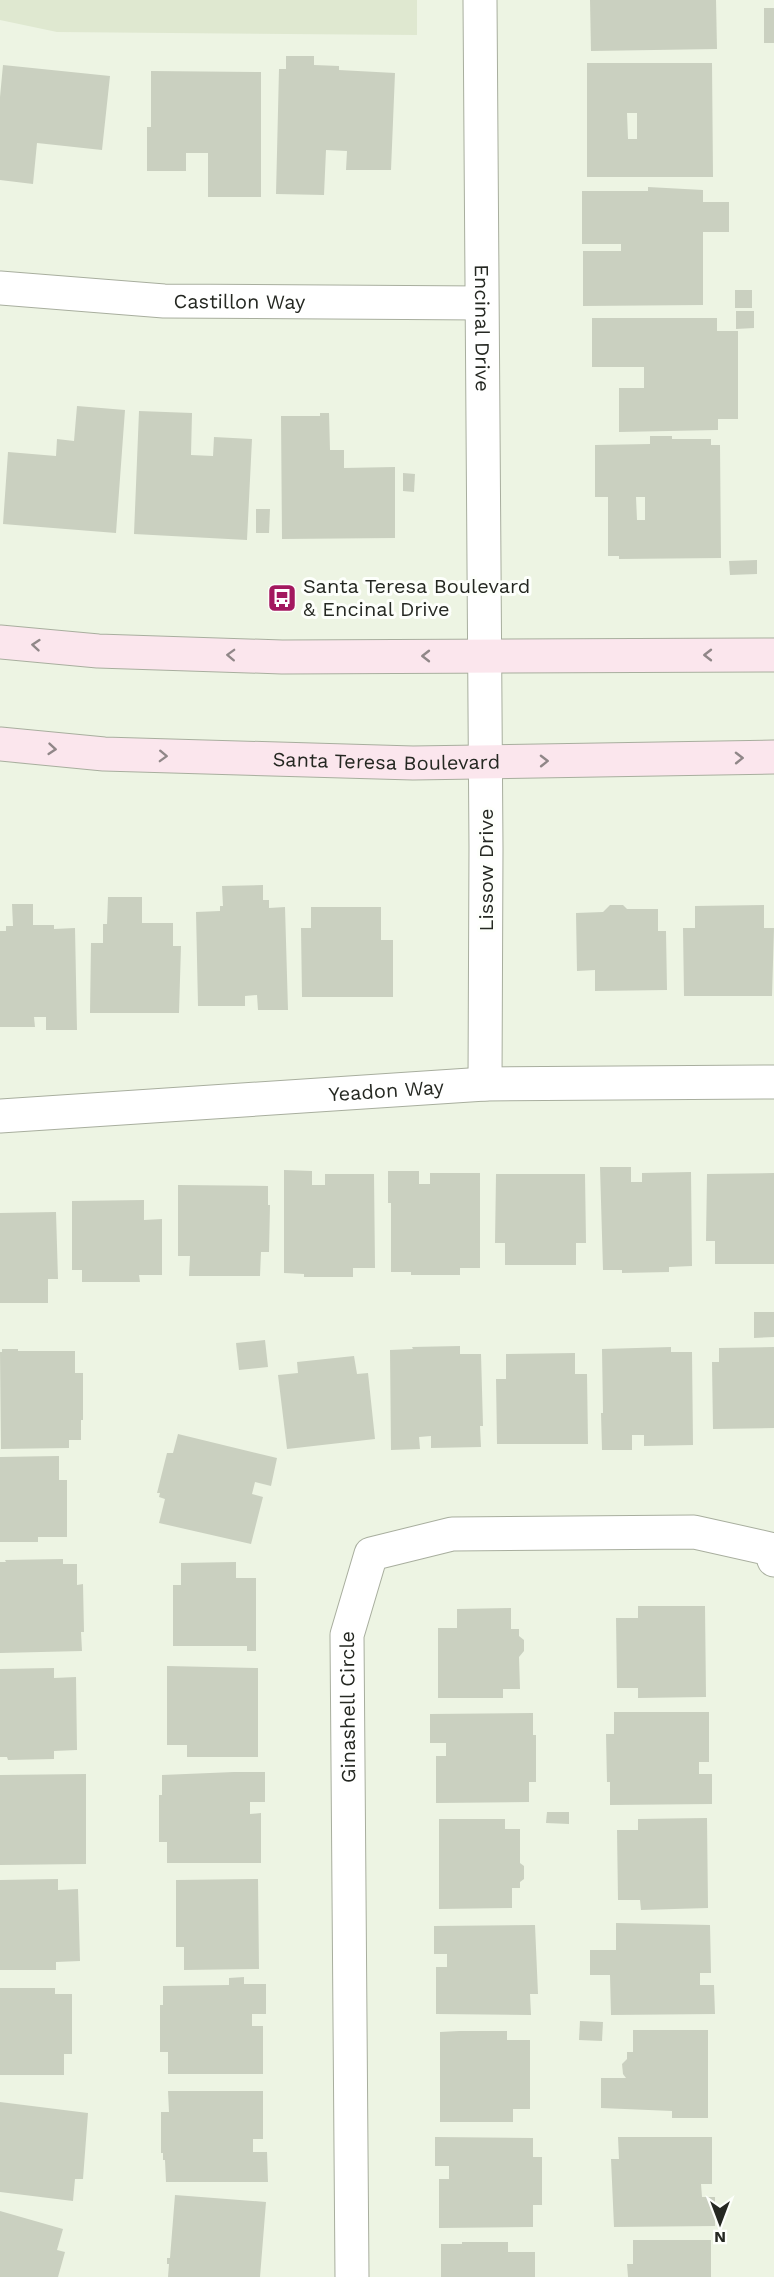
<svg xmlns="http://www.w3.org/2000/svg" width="774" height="2277" font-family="'Work Sans',sans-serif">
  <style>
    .built { fill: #dfe8d0 }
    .building { fill: #cad0c0; fill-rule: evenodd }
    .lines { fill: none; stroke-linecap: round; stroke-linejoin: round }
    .minor-casing { stroke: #a8ae9e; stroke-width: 35 }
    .secondary-casing { stroke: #a8ae9e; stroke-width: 35 }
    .minor { stroke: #fff; stroke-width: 33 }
    .secondary { stroke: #fbe6ed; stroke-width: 33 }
    .oneway { stroke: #908788 }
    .labels { text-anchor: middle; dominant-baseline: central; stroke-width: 6; stroke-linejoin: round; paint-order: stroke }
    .street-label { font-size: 20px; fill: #252822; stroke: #fdfffb }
    .poi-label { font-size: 20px; fill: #252822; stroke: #fdfffb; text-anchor: start }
  </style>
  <rect width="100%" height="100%" fill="#edf4e3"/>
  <!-- built -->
  <path class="built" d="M0 0H417V35L57 32 0 20Z"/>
  <!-- building -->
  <g class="building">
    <path d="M590 0H716L717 49 591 51Z"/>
    <rect x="764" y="8" width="10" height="35"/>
    <path d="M286 56H314V65L339 66V70L395 73 391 170H346L347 151 326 150 324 195 276 194 279 69H286Z"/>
    <path d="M587 63H712L713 177H587ZM627 113H637V139H628Z"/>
    <path d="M3 65 110 76 102 150 37 143 33 184 0 180V97Z"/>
    <path d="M151 71 261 72V197H208V153H186V171H147V127H151Z"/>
    <path d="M648 187 703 190V202H729V232H703V305L583 306V251H621V244H582V191H648Z"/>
    <rect x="735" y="290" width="17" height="18"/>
    <path d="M736 311H754V328L736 329Z"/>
    <path d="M592 318H717V331H738V419H718V430L619 432V388H644V367H592Z"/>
    <path d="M77 406 125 410 116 533 3 524 8 452 56 456 57 439 74 441Z"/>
    <path d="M139 411 192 413 191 455 213 456 214 437 252 439 247 540 134 534Z"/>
    <path d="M320 413H329L330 450H344V468L395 467V538L282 539 281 416H320Z"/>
    <path d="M650 436H672V439H711V445H720L721 558 619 559V556H608V497H595V445L650 444ZM636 497H645V520H637Z"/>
    <path d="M403 473 415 474 414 492 403 491Z"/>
    <path d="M256 509H270L269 533H256Z"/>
    <path d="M757 560V574L730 575 729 561Z"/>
    <path d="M263 885V900H269V908L285 907 288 1010H258L257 995 245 996V1006H198L196 912 220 911V906H223L222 886Z"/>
    <path d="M108 897H142V923H173V946H181L179 1013H90L91 943H103V924H107Z"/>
    <path d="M12 904H33V925H54V929L75 928 77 1030H46V1017H34L35 1027H0V931H6V926H13Z"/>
    <path d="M610 905H623L627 909H658V931H666L667 990 595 991V970L577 971 576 913 603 912Z"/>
    <path d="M764 905V928H774L772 996H684L683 928H695V906Z"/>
    <path d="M311 907H381V940H393V997H302L301 928H311Z"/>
    <path d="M600 1167H631V1182H642V1173L691 1172 692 1266 669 1267V1272L622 1273V1270H603Z"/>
    <path d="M284 1170 312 1171V1185H325V1174H374L375 1268H353V1277H304V1274L284 1273Z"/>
    <path d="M388 1171H419V1184H430V1173H480V1268H460V1275H411V1272H391V1203H388Z"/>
    <path d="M774 1173V1264H715V1241H706L707 1174Z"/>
    <path d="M496 1174H585L586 1243H576V1265H505V1243H495Z"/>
    <path d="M178 1185 268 1186V1205H270L269 1252H261L260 1276H189L190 1256H178Z"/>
    <path d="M144 1200V1220L162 1219V1275H139L140 1282H82V1270H72V1201Z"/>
    <path d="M56 1212 58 1279H48V1303H0V1213Z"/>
    <path d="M754 1312H774V1337L754 1338Z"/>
    <path d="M265 1340 268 1367 239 1370 236 1343Z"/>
    <path d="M460 1346V1354H481L483 1426H480L481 1447 431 1448V1436L419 1437 420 1449 391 1450 390 1350 413 1349 412 1347Z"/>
    <path d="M671 1347V1352H692L693 1445 644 1446V1435H632V1450H602L601 1413H603L602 1349Z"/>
    <path d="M774 1347V1428L713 1429 712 1362H719V1348Z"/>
    <path d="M2 1349H18V1351H75V1373H83V1420H81V1440H69V1448L1 1449 0 1352H2Z"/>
    <path d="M575 1353V1374H587L588 1444H497L496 1379H506V1354Z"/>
    <path d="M354 1356 357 1374 368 1373 375 1439 287 1449 278 1375 298 1373 297 1362Z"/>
    <path d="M178 1434 277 1458 271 1486 255 1482 252 1494 263 1497 251 1544 159 1523 165 1499 159 1497 160 1493H157L167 1453H173Z"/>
    <path d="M59 1456V1480H67V1537H38V1542H0V1457Z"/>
    <path d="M63 1559V1564H77V1585L83 1584 84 1632H81L82 1651 0 1653V1562H6L5 1560Z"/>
    <path d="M236 1562V1578H256V1651H247V1646H173V1585H181V1563Z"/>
    <path d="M638 1606H705L706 1697 638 1698V1688H617L616 1618H638Z"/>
    <path d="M511 1608V1629H519V1636L524 1640V1651L519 1657 520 1689H503V1698H438V1628H457V1609Z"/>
    <path d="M167 1666 258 1668V1757H187V1745H167Z"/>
    <path d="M54 1668V1678L76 1677 77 1750 54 1751V1759L8 1760 7 1757H0V1669Z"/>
    <path d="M614 1712H709V1762H699V1774H712V1804L610 1805V1782H607L606 1734H614Z"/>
    <path d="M533 1713V1735H536V1782H529V1802L436 1803V1756H446V1743H430V1714Z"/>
    <path d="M234 1772H265V1802H250V1814L261 1813V1863H167V1842H159V1795H162V1775Z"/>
    <path d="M86 1774V1864L0 1865V1775Z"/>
    <path d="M547 1812H569V1824L546 1823Z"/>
    <path d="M707 1818 708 1908 641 1910 640 1900H618L617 1830H638V1819Z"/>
    <path d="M439 1819H505V1829H520V1863L524 1866V1879L520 1882V1888H512V1908L439 1909Z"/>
    <path d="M58 1879V1890L78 1889 80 1961 56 1962V1970H0V1880Z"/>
    <path d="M258 1879 259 1969 184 1970V1947H176V1880Z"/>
    <path d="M616 1923 710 1925 711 1973H700V1985H714L715 2014 611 2015 610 1975H590V1950H616Z"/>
    <path d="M535 1925 538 1994H530L531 2015 436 2014V1967H447V1954H434V1926Z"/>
    <path d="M244 1977V1984H266V2014H252V2026H263V2074H168V2052H160V2005H163V1986L229 1985V1978Z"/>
    <path d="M0 1988H55V1994H72V2054H64V2075H0Z"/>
    <path d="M580 2021 603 2022 602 2041 579 2040Z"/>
    <path d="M633 2030H708V2118H672V2111L601 2108V2078H626L623 2074 622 2064 627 2059V2052H633Z"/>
    <path d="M459 2031H507V2040H530V2109H513V2122H440V2032Z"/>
    <path d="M168 2091H263V2139H253V2152H267L268 2182H166L165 2160H163V2153H161V2112H169Z"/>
    <path d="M0 2102 88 2113 83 2179H75L73 2201 0 2192Z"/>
    <path d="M435 2137 533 2138V2157H542V2205H533V2227L439 2228V2179H449V2166H435Z"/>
    <path d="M618 2137H712V2184H701L702 2197H715V2226L614 2227 611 2159H619Z"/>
    <path d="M175 2195 266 2202 260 2277H168L169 2264H167V2258H170Z"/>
    <path d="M0 2211 63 2229 57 2250 65 2252 58 2277H0Z"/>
    <path d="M633 2240H711V2277H628L627 2264H633Z"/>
    <path d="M462 2242H508V2252H535V2277H441V2244H462Z"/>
  </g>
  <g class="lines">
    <!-- minor casing -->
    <g class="minor-casing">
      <g id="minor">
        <path id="s1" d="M480 0 486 848 485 1084"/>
        <path id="s2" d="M0 288 164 301 481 303"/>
        <path id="s3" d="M0 1116 485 1084 774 1082"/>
        <path id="s4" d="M352 2277 347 1635 371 1554 452 1534 694 1532 770 1549 774 1560"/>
      </g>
    </g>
    <!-- secondary casing -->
    <g class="secondary-casing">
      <g id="secondary">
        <path d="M0 642 98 651 282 657 774 655"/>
        <path id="s5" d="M0 744 104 754 413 763 774 757"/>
      </g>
    </g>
    <!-- minor -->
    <use href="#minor" class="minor"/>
    <!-- secondary -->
    <use href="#secondary" class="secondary"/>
  </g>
  <!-- one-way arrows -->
  <defs><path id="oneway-chevron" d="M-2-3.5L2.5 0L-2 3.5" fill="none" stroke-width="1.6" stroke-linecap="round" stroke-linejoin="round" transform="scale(1.5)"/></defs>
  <g class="oneway">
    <use href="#oneway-chevron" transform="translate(36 645) rotate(-175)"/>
    <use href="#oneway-chevron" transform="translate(231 655) rotate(-178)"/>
    <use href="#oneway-chevron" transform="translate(708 655) rotate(180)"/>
    <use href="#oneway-chevron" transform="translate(426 656) rotate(180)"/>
    <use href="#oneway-chevron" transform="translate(52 749) rotate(5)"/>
    <use href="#oneway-chevron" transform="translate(163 756) rotate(2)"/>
    <use href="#oneway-chevron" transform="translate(739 758) rotate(-1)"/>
    <use href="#oneway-chevron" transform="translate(544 761) rotate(-1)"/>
  </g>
  <!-- icons -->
  <defs>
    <g id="bus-square" transform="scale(1.5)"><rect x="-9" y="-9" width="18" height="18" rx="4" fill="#a3185f" stroke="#fdfffb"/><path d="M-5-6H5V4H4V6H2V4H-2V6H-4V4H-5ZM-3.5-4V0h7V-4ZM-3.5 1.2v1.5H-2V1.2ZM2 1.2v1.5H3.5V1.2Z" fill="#fff"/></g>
  </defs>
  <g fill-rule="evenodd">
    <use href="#bus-square" x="282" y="598"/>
  </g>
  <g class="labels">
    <!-- street labels -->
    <g class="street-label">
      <text stroke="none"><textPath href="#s2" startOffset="240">Castillon Way</textPath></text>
      <text stroke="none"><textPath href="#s1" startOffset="328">Encinal Drive</textPath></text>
      <text stroke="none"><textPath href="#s5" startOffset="387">Santa Teresa Boulevard</textPath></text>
      <text transform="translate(486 870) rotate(-90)">Lissow Drive</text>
      <text stroke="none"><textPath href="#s3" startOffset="387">Yeadon Way</textPath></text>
      <text stroke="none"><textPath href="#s4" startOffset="570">Ginashell Circle</textPath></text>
    </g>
    <!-- poi labels -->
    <g class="poi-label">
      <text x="303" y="586">Santa Teresa Boulevard<tspan x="303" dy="23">&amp; Encinal Drive</tspan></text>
    </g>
  </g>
  <!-- north arrow -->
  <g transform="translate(720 2223) rotate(180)" stroke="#fdfffb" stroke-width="4.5" paint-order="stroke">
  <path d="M0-4.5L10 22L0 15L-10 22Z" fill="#252822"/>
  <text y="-9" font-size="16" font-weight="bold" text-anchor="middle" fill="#252822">N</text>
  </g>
</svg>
